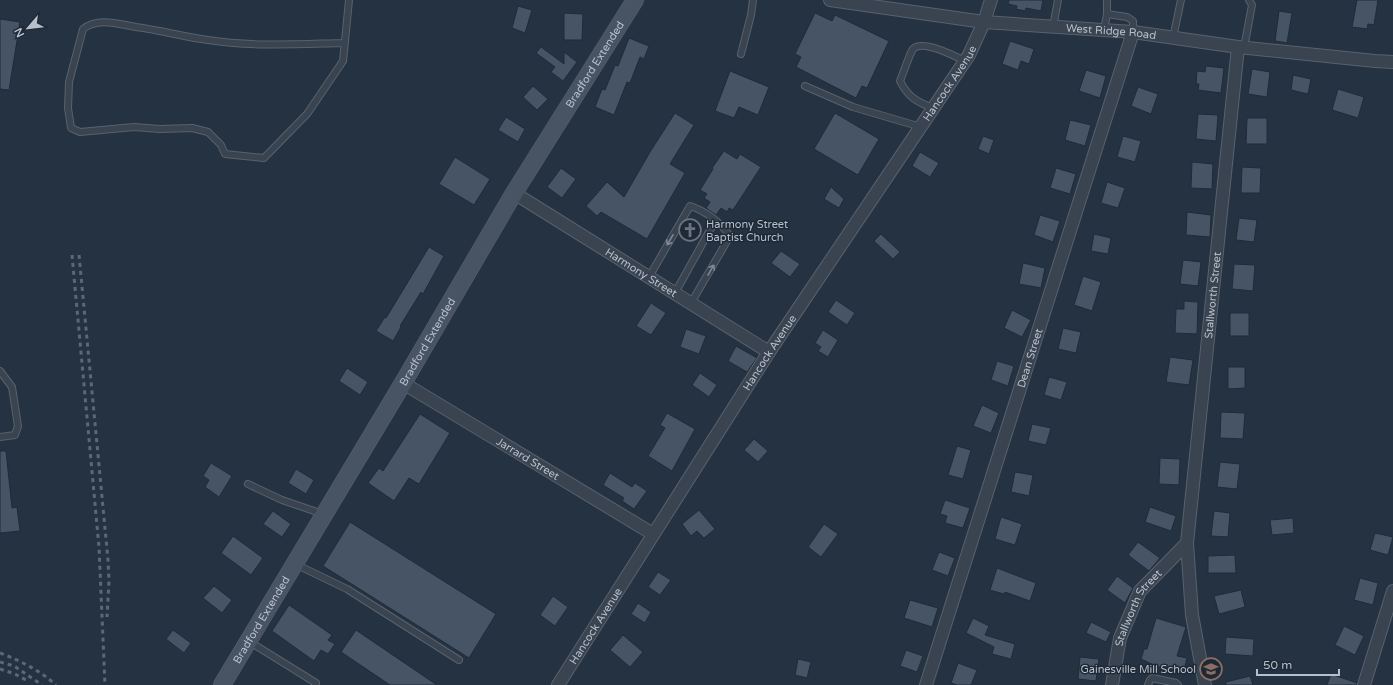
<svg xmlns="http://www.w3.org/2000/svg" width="1393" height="685" font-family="'Varela Round',sans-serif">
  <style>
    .building { fill: #465465; stroke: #202b38 }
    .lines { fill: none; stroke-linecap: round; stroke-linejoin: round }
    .lane-casing { stroke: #58626e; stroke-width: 8 }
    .street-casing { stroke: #58626e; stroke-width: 14 }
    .secondary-casing { stroke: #58626e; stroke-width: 18 }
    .lane { stroke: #3a4451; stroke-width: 6 }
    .street { stroke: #3a4451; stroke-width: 12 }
    .secondary { stroke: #485364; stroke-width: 17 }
    .rail { stroke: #5c6878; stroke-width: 3; stroke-dasharray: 4 4; stroke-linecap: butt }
    .oneway { stroke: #7f8894 }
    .labels { text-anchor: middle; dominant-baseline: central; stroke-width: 3; stroke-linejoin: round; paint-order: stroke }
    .street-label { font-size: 11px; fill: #b7bfcb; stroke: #1e2936 }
    .poi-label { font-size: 11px; fill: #b7bfcb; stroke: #1e2936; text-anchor: start }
  </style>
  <rect width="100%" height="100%" fill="#253241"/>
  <!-- building -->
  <g class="building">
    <path d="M1009 0H1043L1041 11 1026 8 1025 11 1016 9 1017 6 1008 4Z"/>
    <path d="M1357 0H1378L1374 25 1368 24 1367 29 1352 27Z"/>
    <path d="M518 6 532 10 525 33 512 28Z"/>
    <path d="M1279 11 1292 13 1287 43 1275 41Z"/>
    <path d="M564 13 583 14 582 40H564Z"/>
    <path d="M815 13 832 21 835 15 889 41 867 88 862 86 856 98 796 67 801 57 795 54Z"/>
    <path d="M0 19 20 22 9 90 0 89Z"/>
    <path d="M629 38 649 46 644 59 640 57 630 83 627 82 614 115 595 107 602 89 605 90 615 65 618 66Z"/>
    <path d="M1010 41 1034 49 1029 64 1021 61 1018 70 1002 64Z"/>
    <path d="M541 47 564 64V52L577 62 563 81 551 72 555 67 536 53Z"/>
    <path d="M1206 66 1224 68 1221 93 1198 90 1199 84H1196L1197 71 1205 72Z"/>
    <path d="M1252 69 1270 72 1267 97 1248 94Z"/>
    <path d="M1086 70 1106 76 1100 98 1079 91Z"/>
    <path d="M730 71 769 87 758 115 739 107 734 118 715 111Z"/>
    <path d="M1293 75 1311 79 1308 94 1291 90Z"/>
    <path d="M533 86 548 99 537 110 523 97Z"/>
    <path d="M1138 87 1158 94 1151 114 1131 106Z"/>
    <path d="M1338 89 1364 97 1358 118 1332 110Z"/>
    <path d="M675 113 694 125 670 164 685 173 647 239 601 212 597 216 586 206 607 182 624 197 650 152Z"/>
    <path d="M835 113 879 139 858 175 814 149Z"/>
    <path d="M1198 114 1218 115 1216 141 1196 139Z"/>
    <path d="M506 117 525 129 518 142 498 130Z"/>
    <path d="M1247 118H1267V144H1246Z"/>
    <path d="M1070 120 1091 125 1085 146 1065 140Z"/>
    <path d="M983 136 994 140 989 154 978 149Z"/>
    <path d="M1123 136 1141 141 1135 162 1117 157Z"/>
    <path d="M724 151 737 159 740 154 761 167 733 210 729 208 727 212 721 208 716 215 706 208 710 202 704 198 707 194 700 190 713 169 712 168Z"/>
    <path d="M920 152 939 163 930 177 912 166Z"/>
    <path d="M455 157 490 179 474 205 439 184Z"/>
    <path d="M1192 162 1213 164 1212 189 1191 188Z"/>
    <path d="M1242 167 1261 168 1260 193H1241Z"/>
    <path d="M561 168 576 179 562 198 547 187Z"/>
    <path d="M1056 168 1076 174 1070 194 1050 188Z"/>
    <path d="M1107 182 1125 188 1118 208 1101 203Z"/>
    <path d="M831 187 844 199 839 208 824 199Z"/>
    <path d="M1187 212 1211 215 1210 237 1186 235Z"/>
    <path d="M1040 215 1060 221 1053 242 1034 235Z"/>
    <path d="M1239 218 1257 220 1254 242 1236 240Z"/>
    <path d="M881 234 900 252 893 259 874 241Z"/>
    <path d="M1094 234 1111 238 1108 254 1091 251Z"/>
    <path d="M429 247 444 256 423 294 421 292 400 326 401 327 393 341 376 331 385 317 386 318Z"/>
    <path d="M781 251 800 264 790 277 771 263Z"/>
    <path d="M1183 260 1201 262 1198 286 1180 284Z"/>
    <path d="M1023 263 1045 268 1041 288 1019 284Z"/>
    <path d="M1234 264 1255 265 1253 291 1232 289Z"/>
    <path d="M1083 276 1101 282 1092 311 1074 305Z"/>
    <path d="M836 300 855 313 847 325 828 312Z"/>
    <path d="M1184 301 1198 302 1197 334 1175 333 1176 309H1184Z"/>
    <path d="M651 303 666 313 651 335 636 326Z"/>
    <path d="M1012 310 1031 320 1022 337 1004 328Z"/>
    <rect x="1230" y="313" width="19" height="23"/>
    <path d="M1063 328 1081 332 1076 353 1058 349Z"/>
    <path d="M686 329 706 336 699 354 680 347Z"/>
    <path d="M823 330 838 340 828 357 818 351 821 347 815 343Z"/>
    <path d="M736 346 757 358 747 372 728 361Z"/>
    <path d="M1170 357 1193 360 1189 385 1166 382Z"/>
    <path d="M997 361 1014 366 1008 386 991 380Z"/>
    <path d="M1228 367H1245V388L1228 389Z"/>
    <path d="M347 368 368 382 360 395 339 381Z"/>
    <path d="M700 373 717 385 709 397 692 385Z"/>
    <path d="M1049 377 1067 382 1061 400 1044 395Z"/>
    <path d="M982 405 999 413 991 433 973 426Z"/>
    <path d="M1221 412 1245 413 1243 439 1220 438Z"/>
    <path d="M667 413 695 429 672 471 648 456 665 428 660 425Z"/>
    <path d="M420 414 450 433 419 484 409 478 394 501 368 483 379 468 383 471Z"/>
    <path d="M1032 424 1051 428 1046 445 1028 441Z"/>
    <path d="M754 439 768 451 758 462 744 450Z"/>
    <path d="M957 446 971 450 963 479 948 475Z"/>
    <path d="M0 451H6L12 508 17 507 20 531 0 533Z"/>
    <path d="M1160 458 1180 459 1179 485 1159 484Z"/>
    <path d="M1220 462 1240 464 1237 489 1217 487Z"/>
    <path d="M211 463 232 476 219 497 205 487 209 480 203 476Z"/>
    <path d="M296 469 314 480 306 494 288 483Z"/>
    <path d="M1015 472 1033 475 1029 496 1011 492Z"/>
    <path d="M610 473 632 487 635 483 647 491 634 509 622 501 624 498 603 485Z"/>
    <path d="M945 500 970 508 963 528 945 523 947 516 940 514Z"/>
    <path d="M1150 507 1176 516 1171 531 1145 522Z"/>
    <path d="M699 510 715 529 704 538 697 531 691 536 682 524Z"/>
    <path d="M273 511 291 524 282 537 263 524Z"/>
    <path d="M1214 511 1230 513 1228 537 1211 536Z"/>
    <path d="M1001 517 1022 524 1015 545 995 539Z"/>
    <path d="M1293 518 1294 533 1272 535 1270 520Z"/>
    <path d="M350 522 496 614 469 658 323 566Z"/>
    <path d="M824 524 838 534 821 557 808 547Z"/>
    <path d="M1375 533 1393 537 1388 555 1370 550Z"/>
    <path d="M233 536 263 558 251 575 221 553Z"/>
    <path d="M1138 542 1160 558 1149 571 1128 555Z"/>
    <path d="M939 552 955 558 948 576 932 570Z"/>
    <path d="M1235 555 1236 573H1208V556Z"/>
    <path d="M997 568 1036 583 1030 601 1005 592 1004 594 990 590Z"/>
    <path d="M658 572 671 580 660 595 648 587Z"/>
    <path d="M1117 576 1133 588 1125 603 1107 590Z"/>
    <path d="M1360 578 1378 583 1373 605 1354 600Z"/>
    <path d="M214 586 232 600 222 613 203 598Z"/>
    <path d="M1241 590 1245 607 1219 614 1214 596Z"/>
    <path d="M553 596 568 607 555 626 540 615Z"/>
    <path d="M910 600 938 608 932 627 904 618Z"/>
    <path d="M638 603 651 612 645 623 631 614Z"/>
    <path d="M289 605 332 635 328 640 335 644 328 654 321 650 314 661 272 631Z"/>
    <path d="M973 618 989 626 985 635 1015 644 1011 659 992 654 994 647 966 633Z"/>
    <path d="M1156 618 1186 627 1177 656 1187 658 1183 674 1158 667 1141 659 1144 649H1147Z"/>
    <path d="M1091 622 1111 632 1106 642 1086 633Z"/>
    <path d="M1344 626 1364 636 1355 655 1335 645Z"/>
    <path d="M173 630 191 643 184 653 166 639Z"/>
    <path d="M356 630 437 685H390L341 652Z"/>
    <path d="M623 635 643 652 630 667 610 650Z"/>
    <path d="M1226 637 1254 639 1253 656 1225 654Z"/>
    <path d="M906 650 923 656 917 672 900 666Z"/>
    <path d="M1080 657 1099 659 1096 681 1078 679Z"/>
    <path d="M798 659 811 662 807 678 795 675Z"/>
    <path d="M958 663 977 670 971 685H957L951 683Z"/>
    <path d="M1331 674 1357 683V685H1327Z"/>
    <path d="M1250 676 1253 685H1226V682Z"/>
  </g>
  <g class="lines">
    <!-- lane casing -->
    <g class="lane-casing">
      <g id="lane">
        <path d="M1107 0V14L1127 17 1133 21V32"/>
        <path d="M1053 27 1058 0"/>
        <path d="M1104 30 1107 14"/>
        <path d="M1173 38 1181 0"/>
        <path d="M345 43C299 44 253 47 208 40 184 37 160 30 136 27 118 24 98 17 83 29L69 82 68 108 71 128 80 132 134 127 160 129 192 128 208 132 221 145 225 154 264 158 307 114 343 61 349 0"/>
        <path d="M1244 48 1252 5 1249 0"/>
        <path d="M741 54 751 15 753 0"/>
        <path d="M805 86 853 107 921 127"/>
        <path d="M933 108C917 102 908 97 900 81 903 74 909 55 913 49 922 39 955 56 965 61"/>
        <path d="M649 277 690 206C706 211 721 223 730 236L691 303"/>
        <path d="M675 293 715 221"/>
        <path d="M0 371 12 387 18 426 15 435 0 437"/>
        <path d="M248 484 282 500 323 514"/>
        <path d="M295 564 347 589 459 660"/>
        <path d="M250 642 316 683 315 685"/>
        <path d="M1148 685 1150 680 1152 678 1176 683 1178 685"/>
      </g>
    </g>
    <!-- street casing -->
    <g class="street-casing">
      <g id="street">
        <path id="s1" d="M830 0 984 22 1133 32 1238 47 1375 61 1393 62"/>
        <path id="s2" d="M514 193 769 352"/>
        <path id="s3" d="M403 383 653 534"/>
        <path d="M1187 543 1192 615 1205 685"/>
        <path id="s4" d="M558 685 769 352 969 55 984 22 991 0"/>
        <path id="s5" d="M926 685 1133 32"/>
        <path id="s6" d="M1112 685 1120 638 1140 591 1187 543 1238 47"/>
        <path d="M1364 685 1393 591"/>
      </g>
    </g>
    <!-- secondary casing -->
    <g class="secondary-casing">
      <g id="secondary">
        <path id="s7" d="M222 685 403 383 514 193 635 0"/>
      </g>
    </g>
    <!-- lane -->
    <use href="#lane" class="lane"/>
    <!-- street -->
    <use href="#street" class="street"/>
    <!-- secondary -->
    <use href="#secondary" class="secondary"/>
    <!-- rail -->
    <g class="rail">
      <path d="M72 255 99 547 105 685"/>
      <path d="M79 255 108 560 109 581 107 617"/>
      <path d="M0 653C21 661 39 670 56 685"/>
      <path d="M0 662 14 666 42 685"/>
      <path d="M0 669 15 674 26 680"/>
    </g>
  </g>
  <!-- one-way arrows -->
  <defs><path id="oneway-shaft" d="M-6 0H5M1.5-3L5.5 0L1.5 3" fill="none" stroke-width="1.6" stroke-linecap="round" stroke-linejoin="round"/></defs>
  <g class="oneway">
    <use href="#oneway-shaft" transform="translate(670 240) rotate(120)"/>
    <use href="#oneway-shaft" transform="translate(711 270) rotate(-60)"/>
  </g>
  <!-- icons -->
  <defs>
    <g id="church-ring" transform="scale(1.15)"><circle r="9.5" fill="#1e2936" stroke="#6b7280" stroke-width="1.5"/><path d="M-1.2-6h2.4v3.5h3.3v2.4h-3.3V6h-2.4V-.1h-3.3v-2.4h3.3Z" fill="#6b7280"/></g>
    <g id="school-ring" transform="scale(1.15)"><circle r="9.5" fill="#1e2936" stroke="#8d6e63" stroke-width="1.5"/><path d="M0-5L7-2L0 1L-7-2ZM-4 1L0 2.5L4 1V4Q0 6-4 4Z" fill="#8d6e63"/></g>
  </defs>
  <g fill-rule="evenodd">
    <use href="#church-ring" x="690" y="230"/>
    <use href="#school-ring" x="1211" y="669"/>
  </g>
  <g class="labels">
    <!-- street labels -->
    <g class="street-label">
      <text stroke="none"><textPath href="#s1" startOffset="283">West Ridge Road</textPath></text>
      <text stroke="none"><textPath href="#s7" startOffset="724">Bradford Extended</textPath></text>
      <text stroke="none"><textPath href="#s4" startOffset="718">Hancock Avenue</textPath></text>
      <text stroke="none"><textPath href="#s2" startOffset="150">Harmony Street</textPath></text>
      <text stroke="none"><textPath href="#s6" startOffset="415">Stallworth Street</textPath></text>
      <text stroke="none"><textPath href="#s7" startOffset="400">Bradford Extended</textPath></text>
      <text stroke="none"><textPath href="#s4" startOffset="394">Hancock Avenue</textPath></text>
      <text stroke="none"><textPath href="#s5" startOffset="343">Dean Street</textPath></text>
      <text stroke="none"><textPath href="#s3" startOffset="146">Jarrard Street</textPath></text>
      <text stroke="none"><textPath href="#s6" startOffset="83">Stallworth Street</textPath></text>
      <text stroke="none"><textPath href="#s7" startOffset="76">Bradford Extended</textPath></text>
      <text stroke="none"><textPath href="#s4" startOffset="70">Hancock Avenue</textPath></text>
    </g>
    <!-- poi labels -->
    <g class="poi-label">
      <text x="706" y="224">Harmony Street<tspan x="706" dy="13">Baptist Church</tspan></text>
      <text x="1196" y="669" text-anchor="end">Gainesville Mill School</text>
    </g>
  </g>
  <!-- north arrow -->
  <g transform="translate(28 28) rotate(242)" stroke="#1e2936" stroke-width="3" paint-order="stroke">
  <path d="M0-3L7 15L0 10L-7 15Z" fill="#b7bfcb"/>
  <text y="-6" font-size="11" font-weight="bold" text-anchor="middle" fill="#b7bfcb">N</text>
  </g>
  <!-- scale -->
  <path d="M1257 669v6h82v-6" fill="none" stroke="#b7bfcb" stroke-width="2"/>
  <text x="1263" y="669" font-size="12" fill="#b7bfcb" stroke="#1e2936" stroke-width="3" paint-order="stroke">50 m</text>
</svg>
